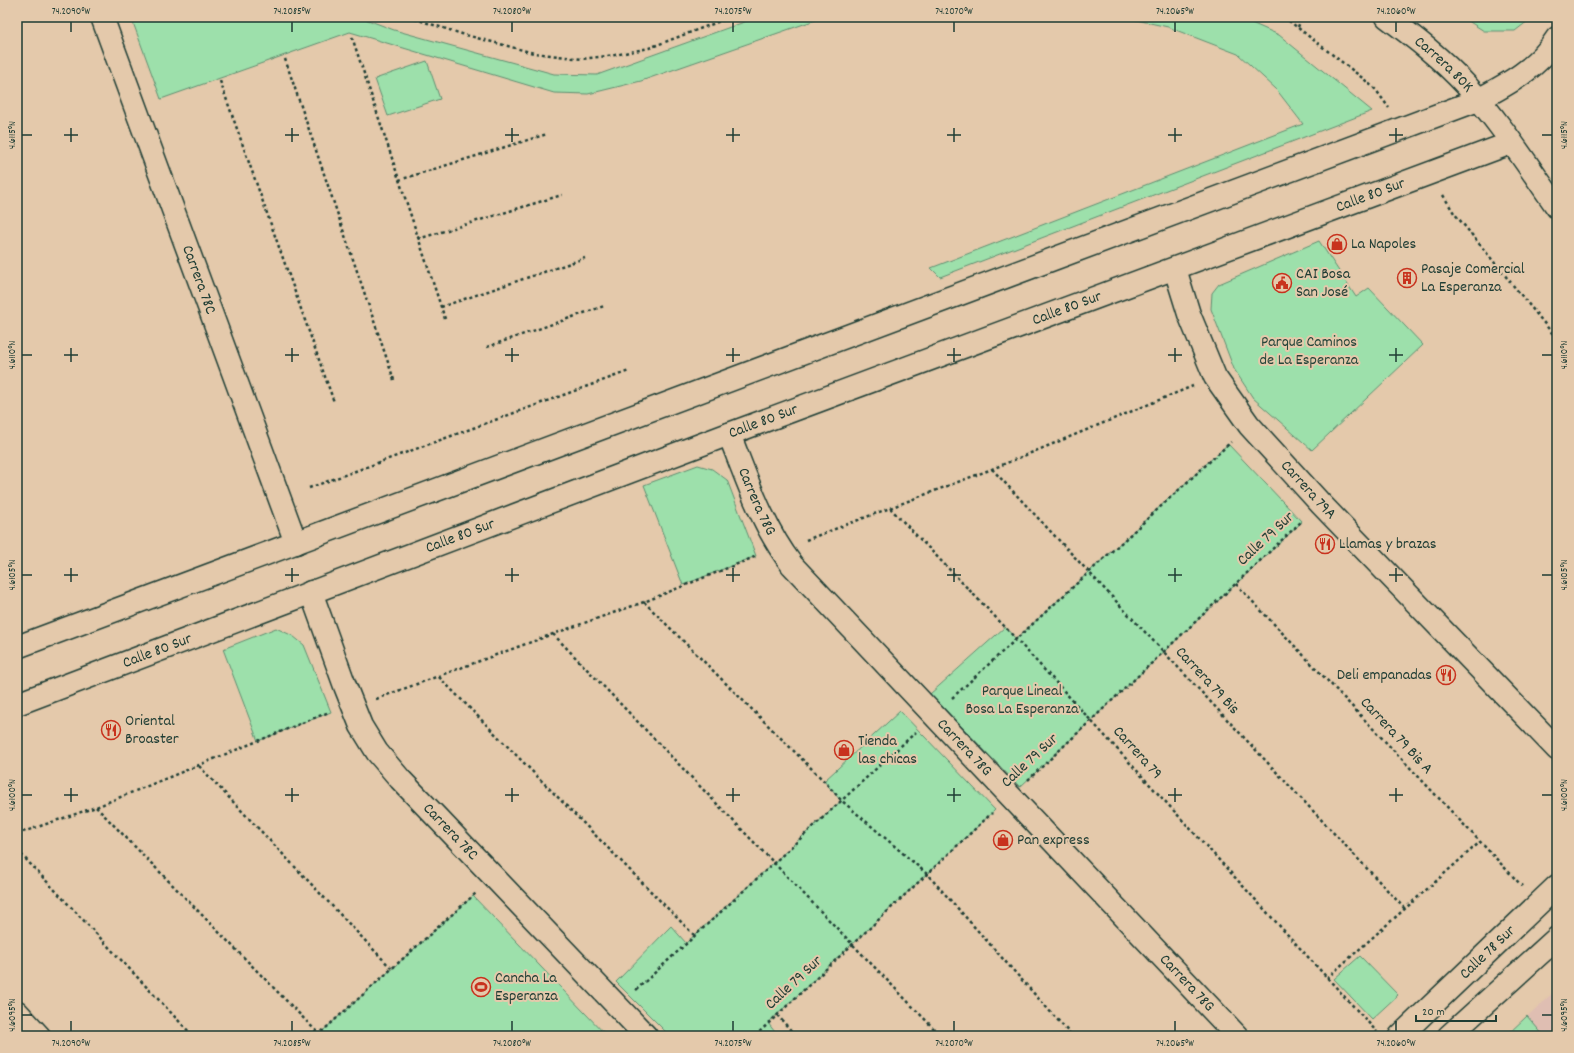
<svg xmlns="http://www.w3.org/2000/svg" width="1574" height="1053" font-family="Dekko,sans-serif">
  <style>
    .built { fill: #dfbeb2 }
    .green { fill: #9de0ab; stroke: #5e8e70 }
    .lines { fill: none; stroke-linecap: round; stroke-linejoin: round }
    .street-casing { stroke: #1f3d34; stroke-width: 25 }
    .secondary-casing { stroke: #1f3d34; stroke-width: 25 }
    .path { stroke: #1f3d34; stroke-width: 2.5; stroke-dasharray: 3 3; stroke-linecap: butt }
    .street { stroke: #e4c9ab; stroke-width: 22 }
    .secondary { stroke: #e4c9ab; stroke-width: 22 }
    .ticks { fill: none; stroke: #1f3d34; stroke-width: 1.5 }
    .labels { text-anchor: middle; dominant-baseline: central; stroke-width: 4; stroke-linejoin: round; paint-order: stroke }
    .street-label { font-size: 16px; fill: #1f3d34; stroke: #e4c9ab }
    .poi-label { font-size: 16px; fill: #1f3d34; stroke: #e4c9ab; text-anchor: start }
    .park-label { font-size: 16px; fill: #25453a; stroke: #e4c9ab }
    .neatline { fill: none; stroke: #1f3d34; stroke-width: 1.5 }
    .ticks-label { font-size: 10px; text-anchor: middle; fill: #1f3d34 }
  </style>
  <rect width="100%" height="100%" fill="#e4c9ab"/>
  <filter id="ink" filterUnits="userSpaceOnUse"><feTurbulence type="fractalNoise" baseFrequency=".025" numOctaves="2"/><feDisplacementMap in="SourceGraphic" scale="8" xChannelSelector="R" yChannelSelector="G"/><feConvolveMatrix kernelMatrix="1 2 1 2 8 2 1 2 1" color-interpolation-filters="sRGB"/></filter>
  <g filter="url(#ink)">
    <!-- built -->
    <path class="built" d="M1557 989V1036H1507L1508 1034Z"/>
    <!-- green -->
    <g class="green">
      <path d="M131 17H360L394 30 554 74 597 75 758 17H824L641 81 588 94 554 93 350 32 161 99Z"/>
      <path d="M1123 17H1238L1279 35 1372 111 940 277 931 268 1303 124 1276 89 1238 54 1168 27Z"/>
      <path d="M1462 17H1533L1515 31H1484Z"/>
      <path d="M427 61 440 99 388 116 375 79Z"/>
      <path d="M1319 241 1356 297 1369 288 1423 345 1312 450 1253 398 1234 369 1211 309 1212 293 1219 284Z"/>
      <path d="M1228 444 1302 522 1020 787 930 694 1005 627 1016 639Z"/>
      <path d="M698 465 712 469 727 480 756 556 683 585 644 485Z"/>
      <path d="M276 628 293 636 304 645 331 712 258 741 223 649Z"/>
      <path d="M900 711 995 810 768 1023 778 1036H670L616 982 671 926 686 943 841 801 824 781Z"/>
      <path d="M473 896 607 1036H317Z"/>
      <path d="M1360 956 1398 995 1372 1019 1334 979Z"/>
      <path d="M1527 1016 1544 1036H1507L1508 1034Z"/>
    </g>
    <g class="lines">
      <!-- street casing -->
      <g class="street-casing">
        <g id="street">
          <path id="s1" d="M102 17 296 543"/>
          <path id="s2" d="M1175 269 1189 314 1215 377 1249 425 1321 504 1557 749"/>
          <path id="s3" d="M729 434C747 479 762 526 792 565L1237 1036"/>
          <path id="s4" d="M311 592 345 686 361 726 377 752 400 779 646 1036"/>
        </g>
      </g>
      <!-- secondary casing -->
      <g class="secondary-casing">
        <g id="secondary">
          <path id="s5" d="M1387 17C1415 38 1442 59 1466 85 1500 122 1528 166 1557 207"/>
          <path d="M17 647 1478 100C1508 84 1538 68 1557 38"/>
          <path id="s6" d="M17 704 729 434 1511 143"/>
          <path d="M17 1012 39 1036"/>
          <path id="s7" d="M1400 1036 1557 886"/>
          <path d="M1449 1036 1557 938"/>
        </g>
      </g>
      <!-- path -->
      <g class="path">
        <path d="M409 17 462 34 534 53 582 59 615 55 649 48 731 17"/>
        <path d="M1284 17 1365 80 1376 90 1389 108"/>
        <path d="M1298 27 1302 17"/>
        <path d="M352 37 445 319"/>
        <path d="M285 59 394 380"/>
        <path d="M220 81 334 402"/>
        <path d="M399 180 547 134"/>
        <path d="M1443 195 1454 213 1557 339"/>
        <path d="M418 239 562 195"/>
        <path d="M441 307 585 258"/>
        <path d="M487 347 604 306"/>
        <path d="M992 469 1405 909"/>
        <path d="M309 488 629 371"/>
        <path d="M890 508 1005 627 1377 1032"/>
        <path d="M806 540 992 469 1193 386"/>
        <path d="M1236 584 1522 886"/>
        <path d="M644 602 824 781 841 800 927 874 1072 1036"/>
        <path d="M553 634 941 1036"/>
        <path d="M439 677 695 936"/>
        <path d="M952 698 1231 442"/>
        <path d="M376 699 553 634 644 602 757 556"/>
        <path d="M199 766 392 969"/>
        <path d="M1028 780 1302 521"/>
        <path d="M96 807 319 1034"/>
        <path d="M17 834 96 807 329 712"/>
        <path d="M17 850 193 1036"/>
        <path d="M1327 978 1480 842"/>
        <path d="M636 990 916 732"/>
        <path d="M777 1015 796 1036"/>
        <path d="M317 1036 476 893"/>
        <path d="M755 1036 992 813"/>
      </g>
      <!-- street -->
      <use href="#street" class="street"/>
      <!-- secondary -->
      <use href="#secondary" class="secondary"/>
    </g>
  </g>
  <!-- ticks -->
  <path class="ticks" d="M71 22V32M292 22V32M512 22V32M733 22V32M954 22V32M1175 22V32M1396 22V32M71 128V142M292 128V142M512 128V142M733 128V142M954 128V142M1175 128V142M1396 128V142M22 135H32M64 135H78M285 135H299M505 135H519M726 135H740M947 135H961M1168 135H1182M1389 135H1403M1542 135H1552M71 348V362M292 348V362M512 348V362M733 348V362M954 348V362M1175 348V362M1396 348V362M22 355H32M64 355H78M285 355H299M505 355H519M726 355H740M947 355H961M1168 355H1182M1389 355H1403M1542 355H1552M71 568V582M292 568V582M512 568V582M733 568V582M954 568V582M1175 568V582M1396 568V582M22 575H32M64 575H78M285 575H299M505 575H519M726 575H740M947 575H961M1168 575H1182M1389 575H1403M1542 575H1552M71 788V802M292 788V802M512 788V802M733 788V802M954 788V802M1175 788V802M1396 788V802M22 795H32M64 795H78M285 795H299M505 795H519M726 795H740M947 795H961M1168 795H1182M1389 795H1403M1542 795H1552M22 1015H32M1542 1015H1552M71 1021V1031M292 1021V1031M512 1021V1031M733 1021V1031M954 1021V1031M1175 1021V1031M1396 1021V1031"/>
  <!-- icons -->
  <defs>
    <g id="shop-ring" transform="scale(1)"><circle r="9.5" fill="#e4c9ab" stroke="#c8321e" stroke-width="1.5"/><path d="M-5-2.5h2.3a2.7 3.5 0 0 1 5.4 0H5L5.5 6h-11ZM-1.5-2.5h3a1.5 2.3 0 0 0-3 0Z" fill="#c8321e"/></g>
    <g id="building-ring" transform="scale(1)"><circle r="9.5" fill="#e4c9ab" stroke="#c8321e" stroke-width="1.5"/><path d="M-4-6H4V6H1V3H-1V6H-4ZM-2.5-4.3h1.7v1.8h-1.7ZM.8-4.3h1.7v1.8H.8ZM-2.5-1h1.7V.8h-1.7ZM.8-1h1.7V.8H.8Z" fill="#c8321e"/></g>
    <g id="civic-ring" transform="scale(1)"><circle r="9.5" fill="#e4c9ab" stroke="#c8321e" stroke-width="1.5"/><path d="M-.6-6.5H3V-4.5H.6V-3L4-1V1h2V6H-6V1h2V-1L-.6-3ZM-1.2 2.5V6h2.4V2.5Z" fill="#c8321e"/></g>
    <g id="restaurant-ring" transform="scale(1)"><circle r="9.5" fill="#e4c9ab" stroke="#c8321e" stroke-width="1.5"/><path d="M-5-6h1v4h1v-4h1v4h1v-4h1v5L-1.5 .5V6h-2V.5L-5-1ZM5-6V6H3V1.5H1.5Q1.5-4 5-6Z" fill="#c8321e"/></g>
    <g id="stadium-ring" transform="scale(1)"><circle r="9.5" fill="#e4c9ab" stroke="#c8321e" stroke-width="1.5"/><path d="M0-5a6.5 5 0 1 0 0 10a6.5 5 0 1 0 0-10ZM-3.5-1.8h7v3.6h-7Z" fill="#c8321e"/></g>
  </defs>
  <g fill-rule="evenodd">
    <use href="#shop-ring" x="1337" y="244"/>
    <use href="#building-ring" x="1407" y="278"/>
    <use href="#civic-ring" x="1282" y="283"/>
    <use href="#restaurant-ring" x="1325" y="544"/>
    <use href="#restaurant-ring" x="1446" y="675"/>
    <use href="#restaurant-ring" x="111" y="730"/>
    <use href="#shop-ring" x="844" y="750"/>
    <use href="#shop-ring" x="1003" y="840"/>
    <use href="#stadium-ring" x="481" y="987"/>
  </g>
  <g class="labels">
    <!-- street labels -->
    <g class="street-label">
      <text stroke="none"><textPath href="#s5" startOffset="74">Carrera 80K</textPath></text>
      <text stroke="none"><textPath href="#s6" startOffset="1446">Calle 80 Sur</textPath></text>
      <text stroke="none"><textPath href="#s1" startOffset="280">Carrera 78C</textPath></text>
      <text stroke="none"><textPath href="#s6" startOffset="1122">Calle 80 Sur</textPath></text>
      <text stroke="none"><textPath href="#s6" startOffset="798">Calle 80 Sur</textPath></text>
      <text stroke="none"><textPath href="#s2" startOffset="262">Carrera 79A</textPath></text>
      <text stroke="none"><textPath href="#s3" startOffset="73">Carrera 78G</textPath></text>
      <text stroke="none"><textPath href="#s6" startOffset="474">Calle 80 Sur</textPath></text>
      <text transform="translate(1266 539) rotate(-43)">Calle 79 Sur</text>
      <text stroke="none"><textPath href="#s6" startOffset="150">Calle 80 Sur</textPath></text>
      <text transform="translate(1207 681) rotate(47)">Carrera 79 Bis</text>
      <text transform="translate(1396 736) rotate(47)">Carrera 79 Bis A</text>
      <text stroke="none"><textPath href="#s3" startOffset="397">Carrera 78G</textPath></text>
      <text transform="translate(1137 753) rotate(48)">Carrera 79</text>
      <text transform="translate(1030 761) rotate(-43)">Calle 79 Sur</text>
      <text stroke="none"><textPath href="#s4" startOffset="282">Carrera 78C</textPath></text>
      <text stroke="none"><textPath href="#s7" startOffset="121">Calle 78 Sur</textPath></text>
      <text transform="translate(794 983) rotate(-43)">Calle 79 Sur</text>
      <text stroke="none"><textPath href="#s3" startOffset="721">Carrera 78G</textPath></text>
    </g>
    <!-- poi labels -->
    <g class="poi-label">
      <text x="1351" y="244">La Napoles</text>
      <text x="1421" y="269">Pasaje Comercial<tspan x="1421" dy="18">La Esperanza</tspan></text>
      <text x="1296" y="274">CAI Bosa<tspan x="1296" dy="18">San José</tspan></text>
      <text x="1339" y="544">Llamas y brazas</text>
      <text x="1432" y="675" text-anchor="end">Deli empanadas</text>
      <text x="125" y="721">Oriental<tspan x="125" dy="18">Broaster</tspan></text>
      <text x="858" y="741">Tienda<tspan x="858" dy="18">las chicas</tspan></text>
      <text x="1017" y="840">Pan express</text>
      <text x="495" y="978">Cancha La<tspan x="495" dy="18">Esperanza</tspan></text>
    </g>
    <!-- park labels -->
    <g class="park-label">
      <text x="1309" y="342">Parque Caminos<tspan x="1309" dy="18">de La Esperanza</tspan></text>
      <text x="1022" y="691">Parque Lineal<tspan x="1022" dy="18">Bosa La Esperanza</tspan></text>
    </g>
  </g>
  <!-- margin -->
  <rect width="1574" height="1053" fill="none" stroke="#e4c9ab" stroke-width="44"/>
  <!-- scale -->
  <path d="M1416 1015v6h80v-6" fill="none" stroke="#1f3d34" stroke-width="2"/>
  <text x="1422" y="1015" font-size="12" fill="#1f3d34" stroke="#e4c9ab" stroke-width="3" paint-order="stroke">20 m</text>
  <rect x="22" y="22" width="1530" height="1009" class="neatline"/>
  <g class="ticks-label">
    <text x="71" y="14">74.2090°W</text>
    <text x="292" y="14">74.2085°W</text>
    <text x="512" y="14">74.2080°W</text>
    <text x="733" y="14">74.2075°W</text>
    <text x="954" y="14">74.2070°W</text>
    <text x="1175" y="14">74.2065°W</text>
    <text x="1396" y="14">74.2060°W</text>
    <text transform="translate(11 135) rotate(-90)" y="4">4.6115°N</text>
    <text transform="translate(1563 135) rotate(-90)" y="4">4.6115°N</text>
    <text transform="translate(11 355) rotate(-90)" y="4">4.6110°N</text>
    <text transform="translate(1563 355) rotate(-90)" y="4">4.6110°N</text>
    <text transform="translate(11 575) rotate(-90)" y="4">4.6105°N</text>
    <text transform="translate(1563 575) rotate(-90)" y="4">4.6105°N</text>
    <text transform="translate(11 795) rotate(-90)" y="4">4.6100°N</text>
    <text transform="translate(1563 795) rotate(-90)" y="4">4.6100°N</text>
    <text transform="translate(11 1015) rotate(-90)" y="4">4.6095°N</text>
    <text transform="translate(1563 1015) rotate(-90)" y="4">4.6095°N</text>
    <text x="71" y="1046">74.2090°W</text>
    <text x="292" y="1046">74.2085°W</text>
    <text x="512" y="1046">74.2080°W</text>
    <text x="733" y="1046">74.2075°W</text>
    <text x="954" y="1046">74.2070°W</text>
    <text x="1175" y="1046">74.2065°W</text>
    <text x="1396" y="1046">74.2060°W</text>
  </g>
</svg>
